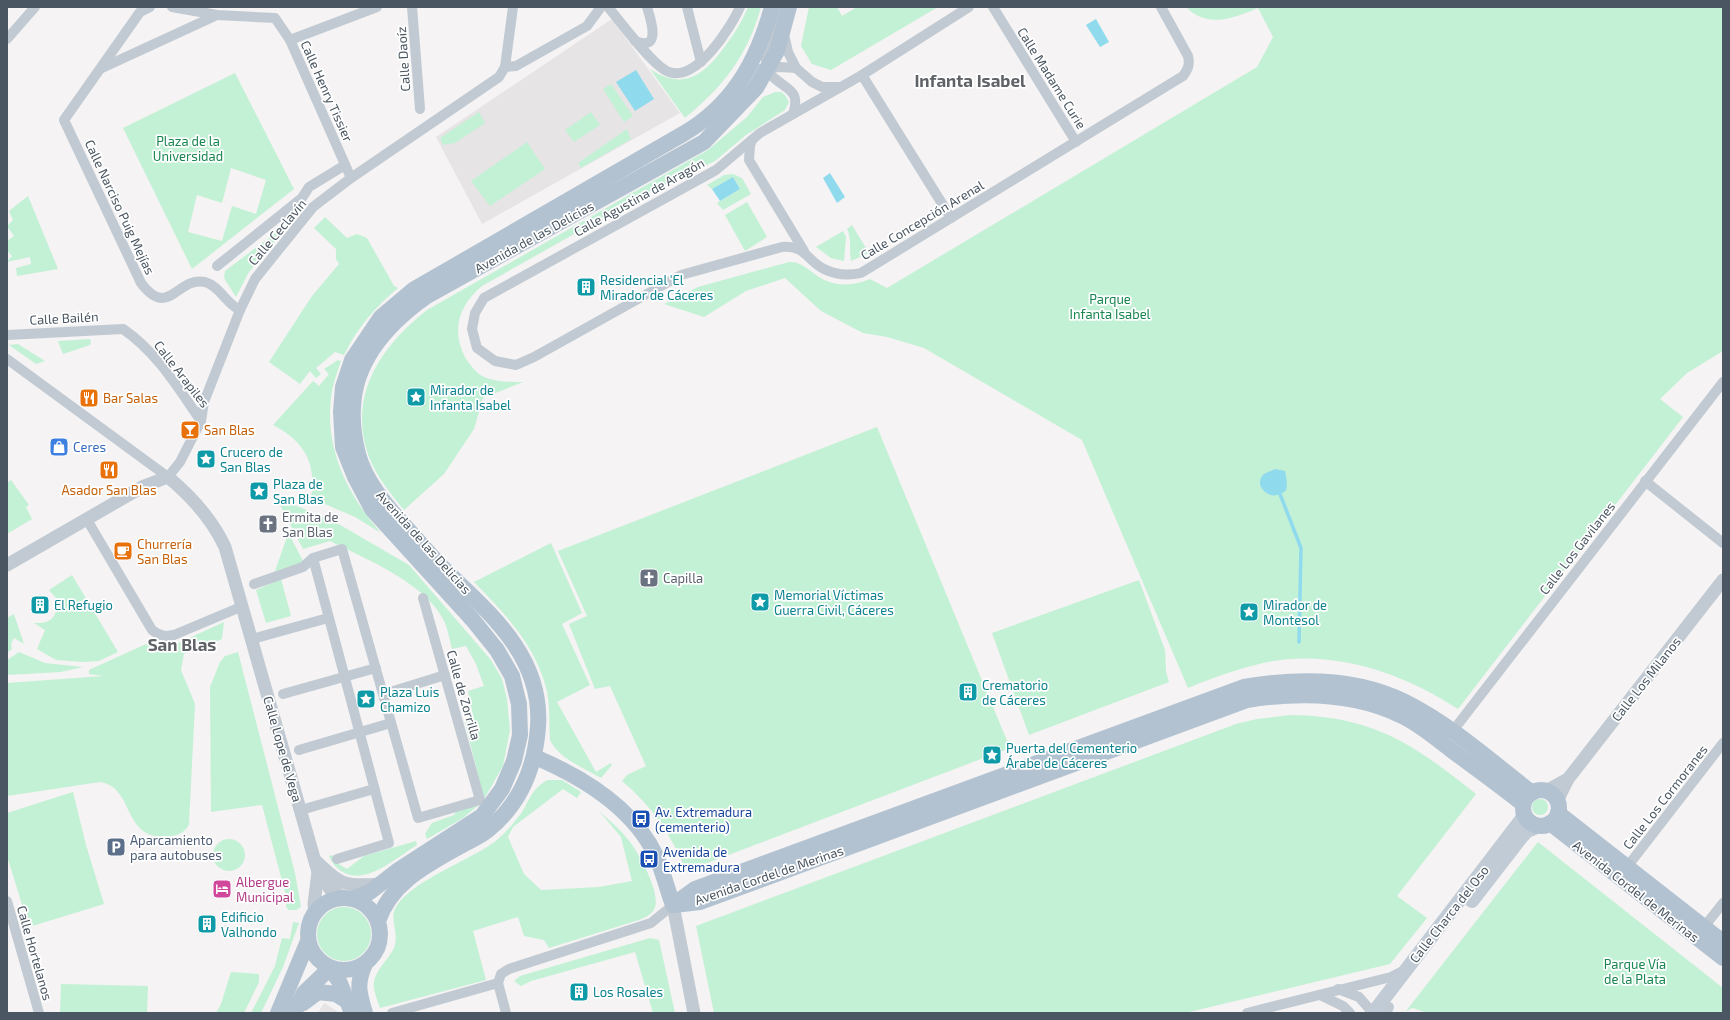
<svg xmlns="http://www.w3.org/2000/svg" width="1730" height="1020" font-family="'Exo 2',sans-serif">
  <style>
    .education { fill: #e6e4e5 }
    .green { fill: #c3f1d5; fill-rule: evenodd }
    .water { fill: #90daee }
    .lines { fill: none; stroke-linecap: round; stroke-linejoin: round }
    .stream { stroke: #90daee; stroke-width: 3.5 }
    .minor { stroke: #c1cad2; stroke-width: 10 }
    .tertiary { stroke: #c1cad2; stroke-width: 13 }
    .secondary { stroke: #c1cbd6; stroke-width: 14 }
    .primary { stroke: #b3c2d1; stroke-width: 16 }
    .labels { text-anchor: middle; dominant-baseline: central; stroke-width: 3.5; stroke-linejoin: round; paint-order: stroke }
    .street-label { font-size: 13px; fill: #4a5661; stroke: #fff }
    .park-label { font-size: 13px; fill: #17864f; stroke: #fff }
    .culture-label { font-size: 13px; fill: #0d838f; stroke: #fff; text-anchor: start }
    .food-label { font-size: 13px; fill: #c56008; stroke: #fff; text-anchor: start }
    .shop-label { font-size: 13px; fill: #366cbe; stroke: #fff; text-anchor: start }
    .worship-label { font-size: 13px; fill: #5b616d; stroke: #fff; text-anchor: start }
    .transit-label { font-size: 13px; fill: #164399; stroke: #fff; text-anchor: start }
    .service-label { font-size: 13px; fill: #4e5e75; stroke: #fff; text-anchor: start }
    .hotel-label { font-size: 13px; fill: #b23c85; stroke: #fff; text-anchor: start }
    .district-label { font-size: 17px; font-weight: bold; fill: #5f6368; stroke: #fff }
  </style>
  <rect width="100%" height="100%" fill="#f5f3f3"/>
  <!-- education -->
  <g class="education">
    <path d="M612 19 680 113 482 224 436 137Z"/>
    <path d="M324 1003 340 1013H318Z"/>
  </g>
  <!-- green -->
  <g class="green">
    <path d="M748 7H761C748 55 723 87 685 118L650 69C682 90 702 77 723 49 733 36 742 22 748 7Z"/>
    <path d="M809 7H837L842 16 857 7H938L831 70 812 64 801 46Z"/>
    <path d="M1186 7H1723V351L1687 373 1660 399 1683 417 1458 709C1402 672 1330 648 1263 663 1237 669 1212 678 1188 688L1082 440 924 348 887 337 863 333 821 311 785 278 746 291 704 317 664 304 698 287 789 262C803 262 808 270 819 277 834 287 854 286 870 279L887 288 1257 67 1273 37 1258 8C1234 18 1208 29 1186 7Z"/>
    <path d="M235 73 294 189 192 269 123 128ZM231 168 266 180 256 214 232 206 222 241 188 232 197 195 222 203Z"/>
    <path d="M611 84 633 116 624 122 603 89Z"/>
    <path d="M775 92H781L785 95 789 102 785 110 746 135 715 161 645 194 482 286C459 305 451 330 465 357 469 364 476 373 484 377 496 382 510 382 523 382L483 398 474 429 444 474 404 510C391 494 376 476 369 457 347 396 380 347 427 310L708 150 747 117 763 97Z"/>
    <path d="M479 112 485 123 455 143 443 145 440 138Z"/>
    <path d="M591 112 600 125 574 142 565 130Z"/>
    <path d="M627 129 631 139 581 168 578 163Z"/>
    <path d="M527 142 545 169 490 206 471 181Z"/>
    <path d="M733 174 742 178 751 194 723 210 717 203 740 189 733 177 712 189 707 185 724 175Z"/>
    <path d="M28 196 58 269 17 276 16 268 31 264 30 257 7 262 12 256 7 250V241L14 236 7 226 13 220 9 211Z"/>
    <path d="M747 202 767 237 745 251 725 215Z"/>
    <path d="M325 217 347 238 357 234 367 238 394 286 398 288C375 307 357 328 344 355L335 352 316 368 321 374 316 378 310 371 300 384 269 362 312 296 339 264 336 259V249L314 228Z"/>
    <path d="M286 225 288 226 249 272 236 297 224 278 225 271Z"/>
    <path d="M852 225 869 253 851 261C849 249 852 240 847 229Z"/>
    <path d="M843 231 846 237 844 261 831 258 816 247Z"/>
    <path d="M90 339 91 343 90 345 63 354 58 341Z"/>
    <path d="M18 344 45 361 36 364 9 345Z"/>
    <path d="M338 360 341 361C337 373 332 386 331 399 325 450 348 495 381 533L355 517 311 498C317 463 304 441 273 425L313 381 319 386 329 374 324 369Z"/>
    <path d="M877 427 1010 748 686 871C672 835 651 805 622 781L627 775 646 766 610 686 595 689 569 624 587 616 558 551Z"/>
    <path d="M11 480 29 505 26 507 32 519 7 534V483Z"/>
    <path d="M285 501 335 522 409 565 491 660 502 679 507 699 510 730 503 766 484 799 465 723 473 716 468 691 484 686 476 664 466 646 452 649C450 641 448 631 445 623 428 584 366 559 330 541L303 549 279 503Z"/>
    <path d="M290 536 303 561 302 564 275 571 287 537Z"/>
    <path d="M551 543 582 613 562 624 590 685 557 702 596 772 611 763 612 765 601 778C584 768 559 759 550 740 549 724 550 707 547 691 536 645 505 614 474 582Z"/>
    <path d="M72 575 118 652 99 661 82 662 56 660 37 649 45 630 34 623C53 624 57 616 57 599L49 590Z"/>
    <path d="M281 579 291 616 266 623 256 590Z"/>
    <path d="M1139 580 1165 650 1166 671 1169 682 1029 735 992 633Z"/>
    <path d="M14 614 24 644 14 638 11 644 12 649 7 653V618Z"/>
    <path d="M224 622 222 639 184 654 181 670 195 704 189 824C186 831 180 835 172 836 167 836 159 837 154 836 124 829 131 786 100 782L7 796V683L103 676 89 674V670L146 644 161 651Z"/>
    <path d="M19 652 45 663 83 667 61 672 7 675V660Z"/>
    <path d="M238 652 295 873 301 907 296 910H289L286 907V896L262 805 211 812 210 687 220 662 225 656Z"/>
    <path d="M1290 715C1374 716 1413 744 1476 794L1397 896 1427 918 1390 964 1185 1013H714L696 926 1236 724 1257 719Z"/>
    <path d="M548 780H562L581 792 577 798 563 789 513 827 508 837 524 874 541 890 599 887 632 881 621 837 599 811C610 821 621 830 630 842 639 854 660 891 655 907 653 914 646 917 639 920L549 948 544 940 524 936 518 917 473 931 486 980 380 1008C378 1002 375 995 374 988 372 972 388 961 394 948 399 933 391 921 394 912 404 882 474 860 498 839 506 832 515 822 522 812 530 799 533 787 548 780Z"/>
    <path d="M73 792 86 845 104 904 29 927 7 856V813Z"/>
    <circle cx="1540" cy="807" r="8"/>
    <path d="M481 803 463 818 427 839 425 834 432 823 454 815 457 810Z"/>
    <circle cx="229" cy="855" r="16"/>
    <path d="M416 841 417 845C397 857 366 886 343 872 336 868 332 863 329 856L332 855 337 863 347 869 364 856Z"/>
    <path d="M1538 842 1723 988V1013H1427L1413 1008 1406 1011Z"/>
    <circle cx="344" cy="934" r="27"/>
    <path d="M293 922 299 923 283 967 261 1013H251L275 966 282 938 290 939Z"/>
    <path d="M650 938 659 940 675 1013H653L635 952 531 981 521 986 514 981 520 976Z"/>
    <path d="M231 972 259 974V982L244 1013H216L221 1004Z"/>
    <path d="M61 984 148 986 147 1013H60Z"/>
  </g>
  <!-- water -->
  <g class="water">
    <path d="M1096 19 1109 42 1100 47 1086 25Z"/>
    <path d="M636 70 654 99 635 111 616 82Z"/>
    <path d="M830 173 845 197 837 203 823 178Z"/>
    <path d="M733 177 740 189 720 201 712 189Z"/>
    <path d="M1275 469 1285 471C1286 476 1288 486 1286 490 1284 493 1283 492 1280 494 1271 498 1264 493 1260 485 1260 472 1266 474 1275 469Z"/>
  </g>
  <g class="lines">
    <!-- stream -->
    <path class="stream" d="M1280 494 1301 548 1299 642"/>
    <!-- minor -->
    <g class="minor">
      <path d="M150 7 140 12 64 120 141 283C169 320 177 276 205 282 220 286 226 304 240 310"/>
      <path d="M172 7 217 15 275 18 290 40 351 178"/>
      <path d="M412 7 420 109"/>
      <path d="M608 7C620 21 653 67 669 72 697 82 731 27 740 7"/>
      <path d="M687 7 701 62"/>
      <path d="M780 7 779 19 765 57C767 64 769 73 773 77 787 90 801 90 793 114"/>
      <path d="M969 7 862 75 760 133 716 170 484 298 475 313 472 329 477 348 495 361 516 365 534 357 681 275 782 247C806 245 806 260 824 269 836 275 848 276 861 273L1183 76C1188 69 1190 65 1188 56L1161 7"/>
      <path d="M993 7 1076 142"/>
      <path d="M784 34 788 52 796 68"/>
      <path d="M7 39 35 7"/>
      <path d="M290 40 377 7"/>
      <path d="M635 41C662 52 651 20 647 7"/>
      <path d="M505 67 516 66 587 26 601 7"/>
      <path d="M102 68 217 15"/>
      <path d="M862 75 951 218"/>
      <path d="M739 94 760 69 780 67 796 68 812 82 822 87H838"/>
      <path d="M752 140 750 146 749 160 804 251"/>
      <path d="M217 266 302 198 309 187 345 165"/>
      <path d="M7 335 123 329C157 352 178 388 201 421"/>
      <path d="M7 359 168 477 180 462 201 421 204 402 240 310 255 279 313 207 351 178 499 77 505 67 513 7"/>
      <path d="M1645 481 1723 543"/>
      <path d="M86 518 152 630C160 636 165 637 174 635L243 606"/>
      <path d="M313 558 389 843 337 859"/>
      <path d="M254 584 303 567 313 558 342 549 418 818 480 800 423 598"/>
      <path d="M252 639 328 618"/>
      <path d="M283 694 376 668"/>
      <path d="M384 694 445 675"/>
      <path d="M1452 732 1723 382"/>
      <path d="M299 750 391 723"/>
      <path d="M301 810 374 789"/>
      <path d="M1627 867 1723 743"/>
      <path d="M7 901 39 1013"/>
      <path d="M1704 927 1723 903"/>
      <path d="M1338 989 1359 997 1373 1013"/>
      <path d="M1320 995 1343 1006 1350 1013"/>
      <path d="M392 1013 498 983"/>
      <path d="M506 1013 498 983 501 974 509 969 651 923 673 905"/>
      <path d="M1247 1013 1391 977 1403 971"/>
      <path d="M1386 1013 1389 1007"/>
    </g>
    <!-- tertiary -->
    <g class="tertiary">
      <path d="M7 565 144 486 168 477C192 497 212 519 225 547L318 872 314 904 315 913"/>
      <path d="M1546 791 1568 779"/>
      <path d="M1557 801 1568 779 1723 580"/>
      <path d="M315 860C340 885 345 887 380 884"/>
      <path d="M318 872 330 889 344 898"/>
      <path d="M673 905 694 1013"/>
    </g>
    <!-- secondary -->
    <g class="secondary">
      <path d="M1472 901 1520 839 1527 831 1539 826"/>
      <path d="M1373 1013 1521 820 1524 813"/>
    </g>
    <!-- primary -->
    <g class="primary">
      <path d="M535 757C582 777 633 807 656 856 663 871 667 889 673 905"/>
      <circle cx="1541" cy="808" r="18"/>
      <path d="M1558 813 1723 942"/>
      <path d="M1550 823 1723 958"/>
      <circle cx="344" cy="934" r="36"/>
      <path d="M352 899 370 892 397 871 482 816 502 789 514 761 520 735 519 704 512 676 497 650 472 619 372 509 355 477 343 447 341 412 343 387 352 360 381 317 413 290 683 134C733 105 757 61 772 7"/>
      <path d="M673 905 695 889 1244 687C1297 678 1355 677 1405 702 1451 725 1491 761 1532 793"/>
      <path d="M674 905 700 902 1247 700C1298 692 1352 692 1400 715 1418 723 1434 737 1450 749 1474 767 1499 785 1523 804"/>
      <path d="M378 921C392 881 429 864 464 844 472 840 481 836 488 830 520 804 535 768 538 727 543 655 488 612 442 567 428 553 416 538 402 523 384 503 365 480 358 454 354 438 352 423 353 407 355 359 390 322 427 296L704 142 756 88 777 51 789 7"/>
      <path d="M330 968 339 981 352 1013"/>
      <path d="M303 1003 318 992 336 994 347 1001"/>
      <path d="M278 1013 308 941"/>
      <path d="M294 1013 304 993 330 968"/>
      <path d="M365 1013C359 993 356 984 365 964"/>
    </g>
  </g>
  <!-- icons -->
  <defs>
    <g id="building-square" transform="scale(1)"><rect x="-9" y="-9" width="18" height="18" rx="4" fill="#0f9aa8" stroke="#fff"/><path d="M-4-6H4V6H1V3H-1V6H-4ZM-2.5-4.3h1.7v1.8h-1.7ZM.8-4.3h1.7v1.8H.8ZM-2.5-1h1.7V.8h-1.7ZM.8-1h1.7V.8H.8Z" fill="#fff"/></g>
    <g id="sight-square" transform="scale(1)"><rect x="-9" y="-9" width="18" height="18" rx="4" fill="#0f9aa8" stroke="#fff"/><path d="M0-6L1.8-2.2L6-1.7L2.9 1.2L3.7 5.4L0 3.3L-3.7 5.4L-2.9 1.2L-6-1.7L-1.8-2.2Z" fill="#fff"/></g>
    <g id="restaurant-square" transform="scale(1)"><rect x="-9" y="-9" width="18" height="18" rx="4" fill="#e8710a" stroke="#fff"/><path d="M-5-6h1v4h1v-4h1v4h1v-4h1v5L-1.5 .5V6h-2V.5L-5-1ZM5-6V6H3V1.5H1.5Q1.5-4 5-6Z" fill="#fff"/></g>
    <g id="bar-square" transform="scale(1)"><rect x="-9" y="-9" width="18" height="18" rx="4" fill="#e8710a" stroke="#fff"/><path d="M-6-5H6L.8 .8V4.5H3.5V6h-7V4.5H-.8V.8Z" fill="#fff"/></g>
    <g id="shop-square" transform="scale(1)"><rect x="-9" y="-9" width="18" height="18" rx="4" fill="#3f7fe0" stroke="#fff"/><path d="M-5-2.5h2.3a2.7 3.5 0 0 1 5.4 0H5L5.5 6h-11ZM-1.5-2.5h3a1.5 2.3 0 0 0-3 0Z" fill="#fff"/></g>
    <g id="church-square" transform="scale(1)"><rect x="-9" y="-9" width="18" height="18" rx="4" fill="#6b7280" stroke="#fff"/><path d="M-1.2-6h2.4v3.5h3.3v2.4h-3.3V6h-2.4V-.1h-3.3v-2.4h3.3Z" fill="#fff"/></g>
    <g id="cafe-square" transform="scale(1)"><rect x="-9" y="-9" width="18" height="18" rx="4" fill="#e8710a" stroke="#fff"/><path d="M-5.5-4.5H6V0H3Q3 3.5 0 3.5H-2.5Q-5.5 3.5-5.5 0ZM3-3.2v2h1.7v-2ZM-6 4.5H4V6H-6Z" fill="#fff"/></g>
    <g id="bus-square" transform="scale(1)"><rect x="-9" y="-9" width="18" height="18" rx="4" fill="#1a4fb4" stroke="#fff"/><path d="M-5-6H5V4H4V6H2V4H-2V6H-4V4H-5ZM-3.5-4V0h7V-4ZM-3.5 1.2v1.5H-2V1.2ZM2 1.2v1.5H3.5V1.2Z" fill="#fff"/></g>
    <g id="parking-square" transform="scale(1)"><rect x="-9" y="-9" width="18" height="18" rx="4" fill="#5c6f8a" stroke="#fff"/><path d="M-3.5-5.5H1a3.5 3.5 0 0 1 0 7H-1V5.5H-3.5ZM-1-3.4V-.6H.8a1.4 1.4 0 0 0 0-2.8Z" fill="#fff"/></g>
    <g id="hotel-square" transform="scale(1)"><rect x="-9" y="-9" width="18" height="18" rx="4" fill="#d1479c" stroke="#fff"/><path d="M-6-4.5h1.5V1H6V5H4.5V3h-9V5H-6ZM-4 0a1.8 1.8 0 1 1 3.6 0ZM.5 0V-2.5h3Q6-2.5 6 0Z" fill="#fff"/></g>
  </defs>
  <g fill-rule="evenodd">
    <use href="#building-square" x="586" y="287"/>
    <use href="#sight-square" x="416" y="397"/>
    <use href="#restaurant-square" x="89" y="398"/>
    <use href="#bar-square" x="190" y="430"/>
    <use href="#shop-square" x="59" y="447"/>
    <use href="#sight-square" x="206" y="459"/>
    <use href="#restaurant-square" x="109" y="470"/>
    <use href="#sight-square" x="259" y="491"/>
    <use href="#church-square" x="268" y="524"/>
    <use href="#cafe-square" x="123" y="551"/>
    <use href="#church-square" x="649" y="578"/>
    <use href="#sight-square" x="760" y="602"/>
    <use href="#building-square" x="40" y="605"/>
    <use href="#sight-square" x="1249" y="612"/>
    <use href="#building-square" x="968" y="692"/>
    <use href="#sight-square" x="366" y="699"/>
    <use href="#sight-square" x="992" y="755"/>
    <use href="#bus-square" x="641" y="819"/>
    <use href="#parking-square" x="116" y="847"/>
    <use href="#bus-square" x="649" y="859"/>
    <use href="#hotel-square" x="222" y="889"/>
    <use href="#building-square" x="207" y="924"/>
    <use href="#building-square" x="579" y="992"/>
  </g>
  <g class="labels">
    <!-- street labels -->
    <g class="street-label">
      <text transform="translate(403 59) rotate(-94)">Calle Daoíz</text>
      <text transform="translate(1052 78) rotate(58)">Calle Madame Curie</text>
      <text transform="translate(327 91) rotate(66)">Calle Henry Tissier</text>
      <text transform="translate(639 197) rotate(-29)">Calle Agustina de Aragón</text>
      <text transform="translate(120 207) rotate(65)">Calle Narciso Puig Mejías</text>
      <text transform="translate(922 220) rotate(-31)">Calle Concepción Arenal</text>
      <text transform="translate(277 232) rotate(-50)">Calle Ceclavín</text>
      <text transform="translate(534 237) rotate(-29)">Avenida de las Delicias</text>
      <text transform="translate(64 318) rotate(-3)">Calle Bailén</text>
      <text transform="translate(182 374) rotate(52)">Calle Arapiles</text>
      <text transform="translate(424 542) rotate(48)">Avenida de las Delicias</text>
      <text transform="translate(1577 548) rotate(-52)">Calle Los Gavilanes</text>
      <text transform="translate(1646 679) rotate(-52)">Calle Los Milanos</text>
      <text transform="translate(464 695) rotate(74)">Calle de Zorrilla</text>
      <text transform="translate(283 749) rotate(74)">Calle Lope de Vega</text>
      <text transform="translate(1665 797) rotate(-52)">Calle Los Cormoranes</text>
      <text transform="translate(769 875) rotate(-19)">Avenida Cordel de Merinas</text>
      <text transform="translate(1636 891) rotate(38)">Avenida Cordel de Merinas</text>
      <text transform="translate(1449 914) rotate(-52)">Calle Charca del Oso</text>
      <text transform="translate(35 953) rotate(74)">Calle Hortelanos</text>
    </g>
    <!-- park labels -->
    <g class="park-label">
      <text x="188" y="141">Plaza de la<tspan x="188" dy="15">Universidad</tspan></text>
      <text x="1110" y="299">Parque<tspan x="1110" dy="15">Infanta Isabel</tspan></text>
      <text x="1635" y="964">Parque Vía<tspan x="1635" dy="15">de la Plata</tspan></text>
    </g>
    <!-- culture labels -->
    <g class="culture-label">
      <text x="600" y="280">Residencial 'El<tspan x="600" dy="15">Mirador de Cáceres</tspan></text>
      <text x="430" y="390">Mirador de<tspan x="430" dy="15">Infanta Isabel</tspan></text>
      <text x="220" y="452">Crucero de<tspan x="220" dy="15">San Blas</tspan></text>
      <text x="273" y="484">Plaza de<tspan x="273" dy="15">San Blas</tspan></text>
      <text x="774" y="595">Memorial Víctimas<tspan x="774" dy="15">Guerra Civil, Cáceres</tspan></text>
      <text x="54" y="605">El Refugio</text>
      <text x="1263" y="605">Mirador de<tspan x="1263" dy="15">Montesol</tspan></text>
      <text x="982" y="685">Crematorio<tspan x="982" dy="15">de Cáceres</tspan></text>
      <text x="380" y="692">Plaza Luis<tspan x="380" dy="15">Chamizo</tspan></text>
      <text x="1006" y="748">Puerta del Cementerio<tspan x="1006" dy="15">Árabe de Cáceres</tspan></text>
      <text x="221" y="917">Edificio<tspan x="221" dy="15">Valhondo</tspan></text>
      <text x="593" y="992">Los Rosales</text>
    </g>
    <!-- food labels -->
    <g class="food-label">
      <text x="103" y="398">Bar Salas</text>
      <text x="204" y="430">San Blas</text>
      <text x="109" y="490" text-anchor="middle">Asador San Blas</text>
      <text x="137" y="544">Churrería<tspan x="137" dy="15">San Blas</tspan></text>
    </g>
    <!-- shop labels -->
    <g class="shop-label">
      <text x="73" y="447">Ceres</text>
    </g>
    <!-- worship labels -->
    <g class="worship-label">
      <text x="282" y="517">Ermita de<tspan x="282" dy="15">San Blas</tspan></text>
      <text x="663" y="578">Capilla</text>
    </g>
    <!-- transit labels -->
    <g class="transit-label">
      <text x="655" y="812">Av. Extremadura<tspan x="655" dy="15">(cementerio)</tspan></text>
      <text x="663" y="852">Avenida de<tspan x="663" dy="15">Extremadura</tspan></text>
    </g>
    <!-- service labels -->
    <g class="service-label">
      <text x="130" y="840">Aparcamiento<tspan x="130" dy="15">para autobuses</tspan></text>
    </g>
    <!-- hotel labels -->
    <g class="hotel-label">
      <text x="236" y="882">Albergue<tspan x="236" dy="15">Municipal</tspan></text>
    </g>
    <!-- district labels -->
    <g class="district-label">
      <text x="970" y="80">Infanta Isabel</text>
      <text x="182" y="644">San Blas</text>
    </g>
  </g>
  <!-- border -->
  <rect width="1730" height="1020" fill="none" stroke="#4a5661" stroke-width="16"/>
</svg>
